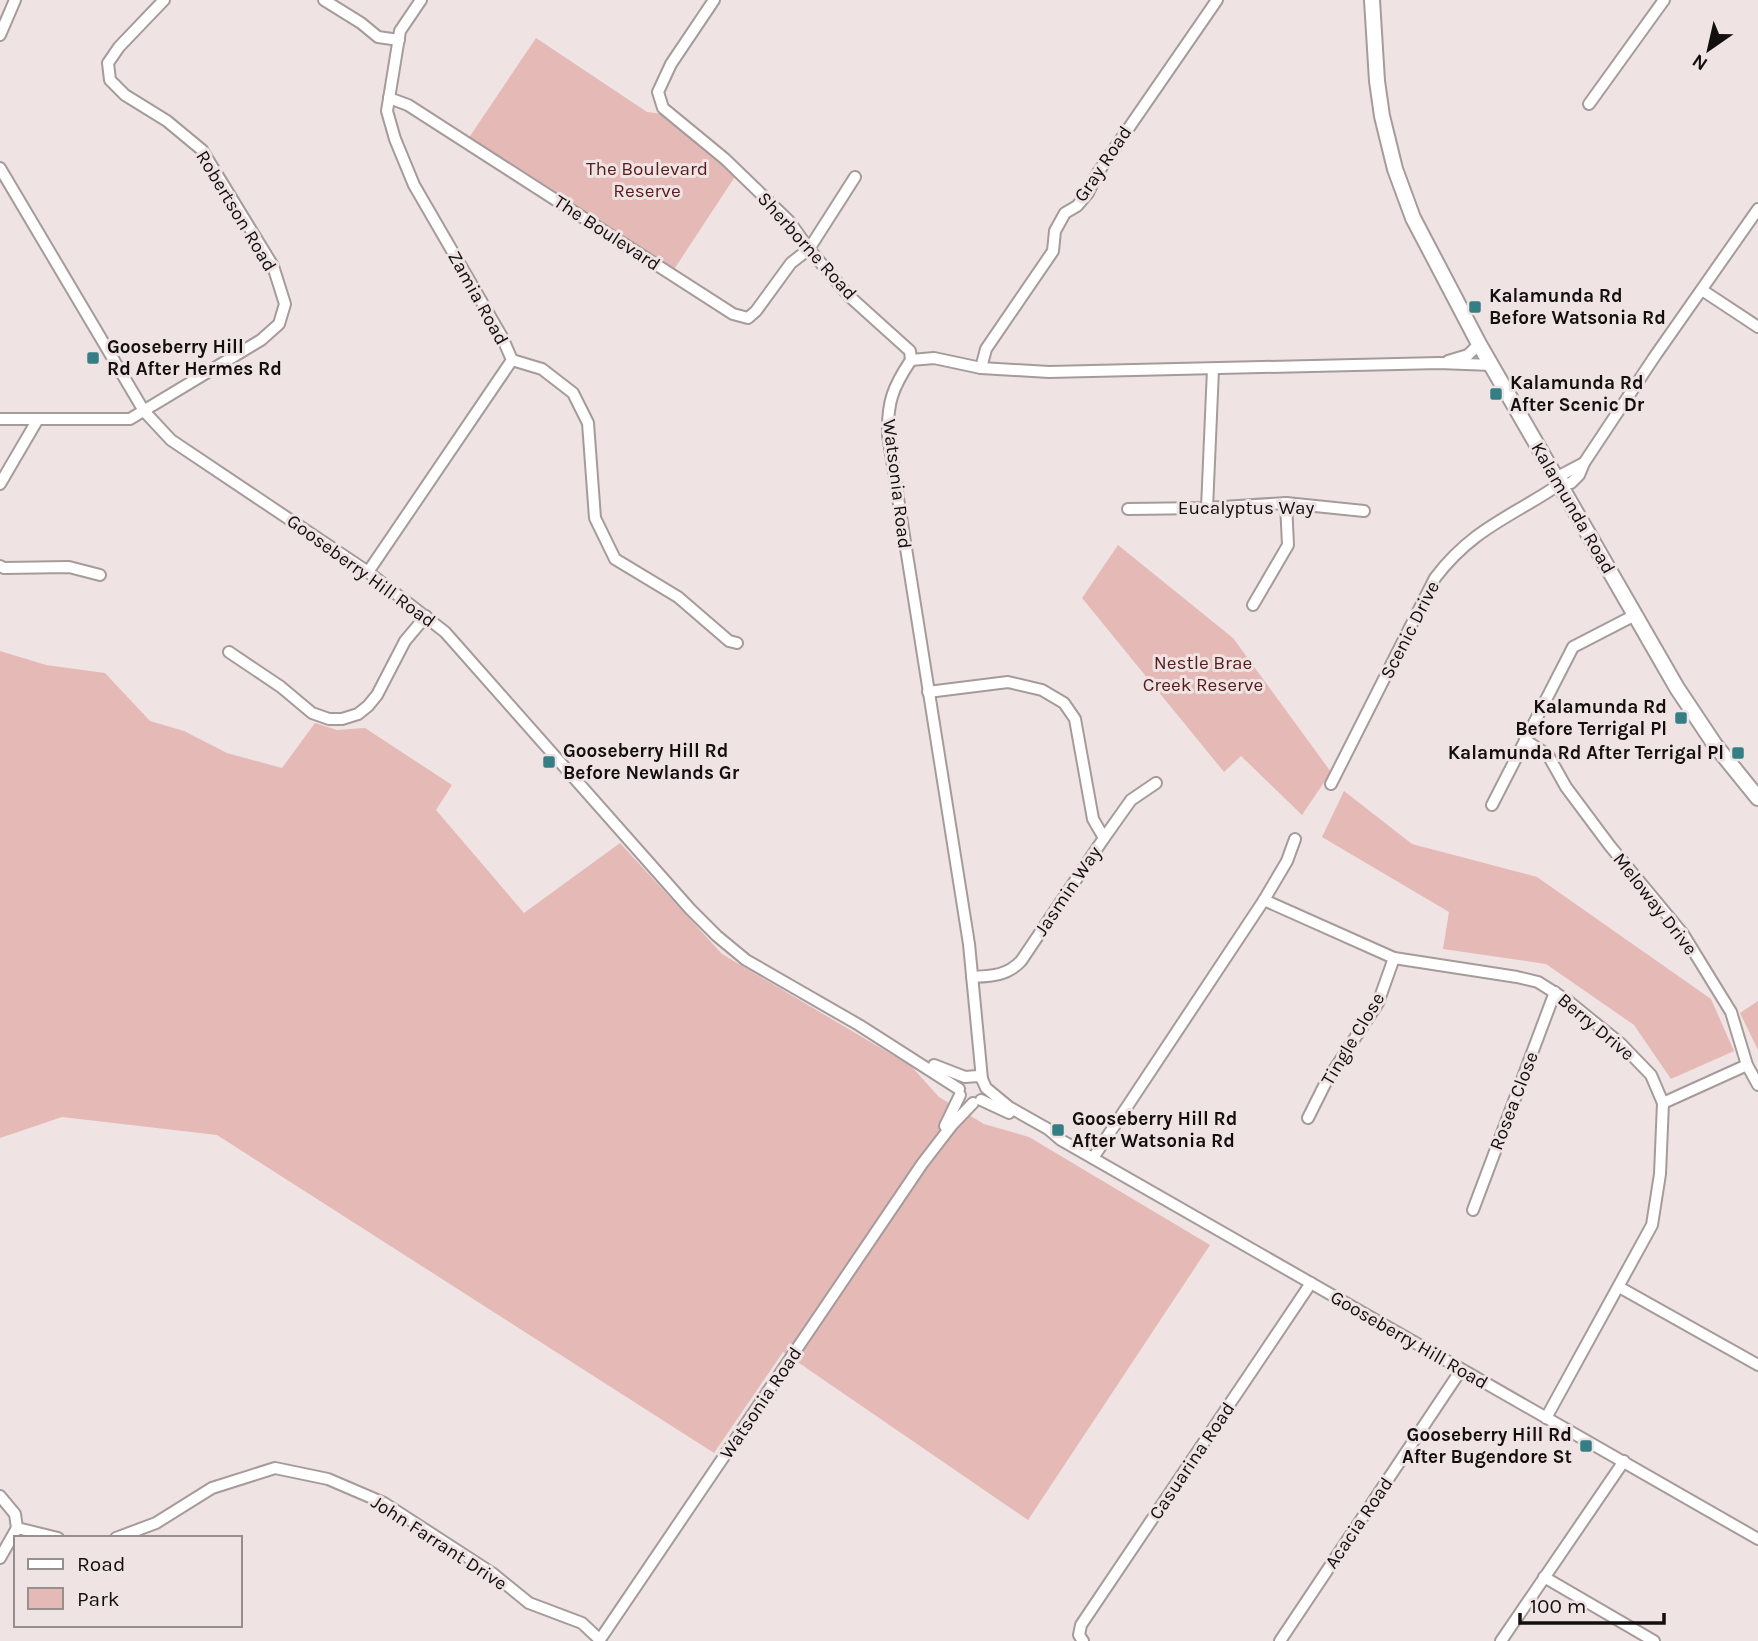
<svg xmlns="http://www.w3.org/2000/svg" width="1758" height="1641" font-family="Karla,sans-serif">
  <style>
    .green { fill: #e5b9b6 }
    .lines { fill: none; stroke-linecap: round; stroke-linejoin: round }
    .minor-casing { stroke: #a59b9a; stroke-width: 14 }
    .major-casing { stroke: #a59b9a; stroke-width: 18 }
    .minor { stroke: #fff; stroke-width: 10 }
    .major { stroke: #fff; stroke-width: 14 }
    .poi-dot { fill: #367e85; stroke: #efe4e3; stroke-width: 2.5 }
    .labels { text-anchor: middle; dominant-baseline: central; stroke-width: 6; stroke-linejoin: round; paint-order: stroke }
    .street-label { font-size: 19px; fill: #120f0e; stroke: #efe4e3 }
    .park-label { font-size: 19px; fill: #571b1d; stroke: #efe4e3 }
    .poi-label { font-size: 19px; font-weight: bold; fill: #120f0e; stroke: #efe4e3; text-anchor: start }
  </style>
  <rect width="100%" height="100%" fill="#efe4e3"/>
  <!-- green -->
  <g class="green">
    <path d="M536 38 647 112 672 115 738 172 671 274 466 142Z"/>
    <path d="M1118 545 1233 638 1331 772 1302 815 1241 756 1224 772 1082 598Z"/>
    <path d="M0 651 46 665 105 673 150 721 184 731 227 753 282 768 315 723 337 730 365 728 452 785 436 810 524 913 620 843 722 954 911 1066 939 1097 984 1124 1029 1137 1210 1245 1028 1520 783 1352 714 1453 217 1135 62 1117 0 1138Z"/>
    <path d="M1344 791 1412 844 1537 877 1711 999 1734 1051 1671 1079 1634 1025 1546 964 1443 949 1449 912 1322 837Z"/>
    <path d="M1758 1001V1050L1740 1013Z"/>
  </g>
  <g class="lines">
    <!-- minor casing -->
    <g class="minor-casing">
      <g id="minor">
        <path d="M324 0 361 23 378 37 399 40"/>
        <path d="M714 0 671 64 658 92 663 108 725 159 789 221 809 249 849 296 910 351 911 360"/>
        <path d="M0 35 15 0"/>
        <path d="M389 98 408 105 733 314 748 318 756 311 791 263 809 249 855 177"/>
        <path d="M1589 104 1664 0"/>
        <path d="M0 168 144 411 171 440 368 572 445 632 690 909 717 936 746 960 859 1025 959 1089"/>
        <path d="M1702 290 1758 327"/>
        <path d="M512 360 542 369 573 393 588 423 595 518 615 559 678 597 729 641 737 643"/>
        <path d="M1448 361 1468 355 1479 344"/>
        <path d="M981 368 986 349 1053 251 1055 231 1065 213 1077 206 1088 193 1097 174 1217 0"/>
        <path d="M0 419H130L261 340 279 324 285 304 273 266 202 150 167 121 125 95 110 80 108 63 119 47 164 0"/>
        <path d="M0 484 38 419"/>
        <path d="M1560 484 1563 474 1584 463"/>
        <path d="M1207 508 1213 369"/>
        <path d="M1128 509 1207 508 1286 503 1364 511"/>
        <path d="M0 566 4 568 69 567 100 575"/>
        <path d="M368 572 512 360 502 337 414 185 395 139 387 111 400 31 421 0"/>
        <path d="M1253 605 1288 545 1286 503"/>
        <path d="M229 652 281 687 312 713 329 719H342L358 714 368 706 377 695 405 641 426 616"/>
        <path d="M928 692 1008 682 1042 690 1064 703 1075 719 1093 819 1104 838 1021 961C1007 976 991 976 972 977"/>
        <path d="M1525 740 1548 755 1566 787 1610 846 1683 934 1731 1012 1747 1065 1758 1085"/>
        <path d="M1331 784 1435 578C1473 528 1511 517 1560 484L1571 483 1579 475 1584 463 1655 356 1758 209"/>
        <path d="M1492 805 1573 647 1635 615"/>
        <path d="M1104 838 1131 800 1156 783"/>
        <path d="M1264 900 1394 958 1517 977 1538 982 1568 1001 1621 1044 1651 1075 1663 1103 1660 1174 1652 1225 1546 1418"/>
        <path d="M934 1065 965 1077 978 1076 982 1079 986 1088 1009 1107 1048 1129 1061 1140 1758 1539"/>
        <path d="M982 1079 969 944 888 435C887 402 893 387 911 360L934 358 981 368 1049 372 1439 363 1492 365"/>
        <path d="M981 1100 1009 1113"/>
        <path d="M1663 1103 1747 1065"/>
        <path d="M1308 1118 1326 1082 1378 1003 1394 958"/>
        <path d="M945 1126 960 1095"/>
        <path d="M1093 1158 1264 900 1287 861 1295 839"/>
        <path d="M1473 1210 1555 992"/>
        <path d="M1619 1287 1758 1365"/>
        <path d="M0 1496 15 1514 17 1528 58 1538"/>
        <path d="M116 1538 156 1523 212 1488 275 1468 328 1479 384 1503 492 1573 529 1603 582 1623 600 1640"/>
        <path d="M0 1558 17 1528"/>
        <path d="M1544 1577 1654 1641"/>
        <path d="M599 1641 922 1164 952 1125 973 1103"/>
        <path d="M1083 1641 1079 1635 1081 1625 1311 1283"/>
        <path d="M1280 1641 1461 1370"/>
        <path d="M1501 1641 1624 1461"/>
      </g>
    </g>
    <!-- major casing -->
    <g class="major-casing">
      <path id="major" d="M1372 0 1377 81 1382 116 1395 169 1413 218 1479 344 1677 688 1715 745 1758 798"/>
    </g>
    <!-- minor -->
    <use href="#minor" class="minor"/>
    <!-- major -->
    <use href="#major" class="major"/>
  </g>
  <!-- markers -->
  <g class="poi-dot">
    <rect x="1468" y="300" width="14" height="14" rx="3.5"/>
    <rect x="86" y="351" width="14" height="14" rx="3.5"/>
    <rect x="1489" y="387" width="14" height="14" rx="3.5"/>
    <rect x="1674" y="711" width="14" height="14" rx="3.5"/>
    <rect x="1731" y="746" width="14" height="14" rx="3.5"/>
    <rect x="542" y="755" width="14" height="14" rx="3.5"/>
    <rect x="1051" y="1123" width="14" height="14" rx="3.5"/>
    <rect x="1579" y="1439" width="14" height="14" rx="3.5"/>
  </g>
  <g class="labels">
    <!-- street labels -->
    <g class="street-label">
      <text transform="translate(1103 164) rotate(-56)">Gray Road</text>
      <text transform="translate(236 211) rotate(59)">Robertson Road</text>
      <text transform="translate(607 233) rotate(33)">The Boulevard</text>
      <text transform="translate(807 246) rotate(48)">Sherborne Road</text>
      <text transform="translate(478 298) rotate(61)">Zamia Road</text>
      <text transform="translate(897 484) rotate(83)">Watsonia Road</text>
      <text x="1246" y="508">Eucalyptus Way</text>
      <text transform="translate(1573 508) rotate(60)">Kalamunda Road</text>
      <text transform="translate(361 571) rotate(36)">Gooseberry Hill Road</text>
      <text transform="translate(1410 630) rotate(-63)">Scenic Drive</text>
      <text transform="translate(1068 891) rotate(-56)">Jasmin Way</text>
      <text transform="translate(1655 904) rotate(52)">Meloway Drive</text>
      <text transform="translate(1596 1027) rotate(40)">Berry Drive</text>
      <text transform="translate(1353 1039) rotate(-59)">Tingle Close</text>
      <text transform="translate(1514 1101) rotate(-69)">Rosea Close</text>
      <text transform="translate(1409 1340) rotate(30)">Gooseberry Hill Road</text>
      <text transform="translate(761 1403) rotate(-56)">Watsonia Road</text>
      <text transform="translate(1192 1461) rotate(-56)">Casuarina Road</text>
      <text transform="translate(1359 1523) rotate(-56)">Acacia Road</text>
      <text transform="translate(439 1543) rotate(33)">John Farrant Drive</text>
    </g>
    <!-- park labels -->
    <g class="park-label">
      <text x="647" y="169">The Boulevard<tspan x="647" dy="22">Reserve</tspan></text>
      <text x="1203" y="663">Nestle Brae<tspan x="1203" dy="22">Creek Reserve</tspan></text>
    </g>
    <!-- poi labels -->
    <g class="poi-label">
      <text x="1489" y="296">Kalamunda Rd<tspan x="1489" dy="22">Before Watsonia Rd</tspan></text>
      <text x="107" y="347">Gooseberry Hill<tspan x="107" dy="22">Rd After Hermes Rd</tspan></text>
      <text x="1510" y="383">Kalamunda Rd<tspan x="1510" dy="22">After Scenic Dr</tspan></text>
      <text x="1667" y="707" text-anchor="end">Kalamunda Rd<tspan x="1667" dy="22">Before Terrigal Pl</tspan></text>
      <text x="563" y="751">Gooseberry Hill Rd<tspan x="563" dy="22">Before Newlands Gr</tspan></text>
      <text x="1724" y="753" text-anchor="end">Kalamunda Rd After Terrigal Pl</text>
      <text x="1072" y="1119">Gooseberry Hill Rd<tspan x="1072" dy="22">After Watsonia Rd</tspan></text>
      <text x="1572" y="1435" text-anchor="end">Gooseberry Hill Rd<tspan x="1572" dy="22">After Bugendore St</tspan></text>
    </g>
  </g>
  <!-- legend -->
  <rect x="14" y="1536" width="228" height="91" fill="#efe4e3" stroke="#978f8e" stroke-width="2"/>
  <rect x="28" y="1559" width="35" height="10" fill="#ffffff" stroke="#978f8e" stroke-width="2"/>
  <text x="77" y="1571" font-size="21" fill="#120f0e">Road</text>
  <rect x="28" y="1588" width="35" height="21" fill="#e5b9b6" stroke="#978f8e" stroke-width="2"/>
  <text x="77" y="1606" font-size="21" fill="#120f0e">Park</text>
  <!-- north arrow -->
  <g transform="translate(1709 49) rotate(214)" stroke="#efe4e3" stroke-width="5" paint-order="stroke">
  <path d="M0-5L12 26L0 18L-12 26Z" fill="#120f0e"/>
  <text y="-10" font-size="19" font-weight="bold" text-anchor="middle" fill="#120f0e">N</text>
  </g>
  <!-- scale -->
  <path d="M1520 1613v10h144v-10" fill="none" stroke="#120f0e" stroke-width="3.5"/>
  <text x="1530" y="1613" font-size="21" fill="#120f0e" stroke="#efe4e3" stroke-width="5" paint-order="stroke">100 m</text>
</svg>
